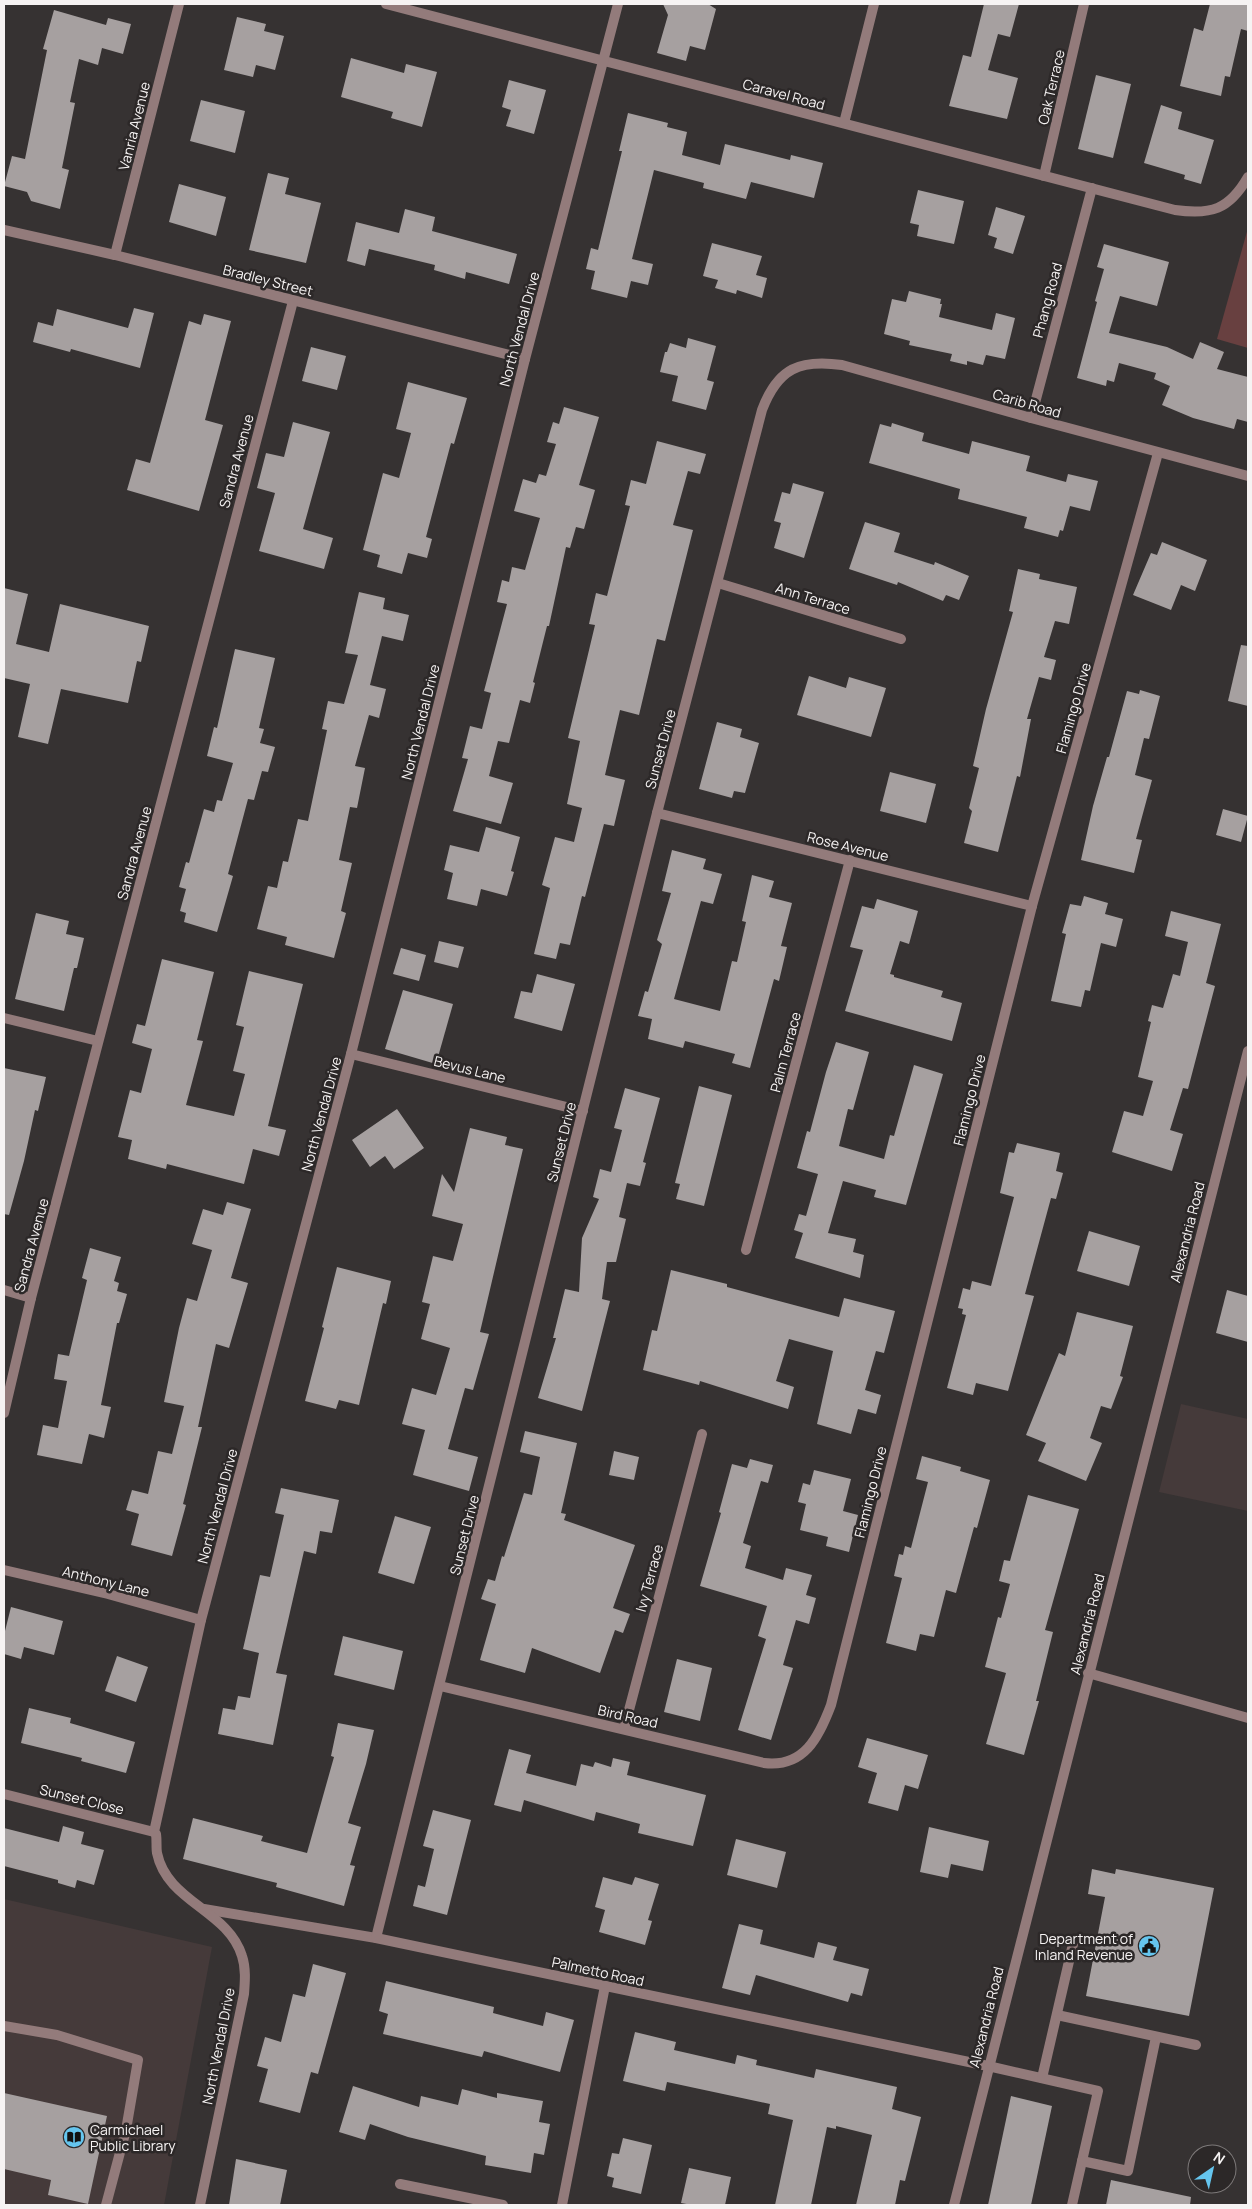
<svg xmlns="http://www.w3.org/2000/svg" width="1252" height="2209" font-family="Manrope,sans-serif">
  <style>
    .built { fill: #453a3a }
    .green { fill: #684040 }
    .building { fill: #a6a0a0 }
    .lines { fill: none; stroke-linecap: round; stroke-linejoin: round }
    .lane { stroke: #937b7b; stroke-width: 10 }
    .street { stroke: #937b7b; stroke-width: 10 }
    .labels { text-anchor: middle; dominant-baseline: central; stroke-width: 5; stroke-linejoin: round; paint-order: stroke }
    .street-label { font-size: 14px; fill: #f6f3f3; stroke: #2c2828 }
    .poi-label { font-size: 14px; fill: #f6f3f3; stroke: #2c2828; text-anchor: end }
  </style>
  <rect width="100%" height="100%" fill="#363232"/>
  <!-- built -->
  <g class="built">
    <path d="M1181 1404 1248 1419V1511L1159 1492Z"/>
    <path d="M4 1899 212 1947 164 2205H4Z"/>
  </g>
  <!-- green -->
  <path class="green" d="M1248 228V348L1217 339Z"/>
  <!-- building -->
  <g class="building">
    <path d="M663 4H708L716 9 705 50 690 46 686 61 657 53 668 15Z"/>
    <path d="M984 4H1019L1010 37 998 34 988 70 1018 78 1007 119 949 106 963 55 971 57Z"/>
    <path d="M1210 4H1248V31L1241 29 1230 77 1225 76 1221 96 1180 86 1194 28 1203 31Z"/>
    <path d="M54 10 106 25 108 18 131 24 123 54 102 48 98 65 79 59 70 102 75 103 62 168 69 170 60 209 31 201 27 192 4 186 12 156 25 159 47 50 43 49Z"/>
    <path d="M237 17 266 24 264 31 284 36 275 70 256 65 253 77 224 70Z"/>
    <path d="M351 58 404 73 406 64 437 72 422 127 391 118 393 112 341 97Z"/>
    <path d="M1096 75 1131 84 1113 158 1078 149Z"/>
    <path d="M509 80 546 90 534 134 506 126 511 110 502 107Z"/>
    <path d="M201 100 245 111 235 153 190 141Z"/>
    <path d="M1161 105 1182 112 1178 129 1214 140 1201 184 1184 179 1185 175 1144 163Z"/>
    <path d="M628 113 668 123 667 127 687 132 682 155 720 165 725 144 790 160 791 155 823 163 814 198 751 182 746 199 703 188 704 183 654 170 632 259 653 264 648 285 631 281 627 298 591 289 595 271 586 269 591 248 598 250 622 151H619Z"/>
    <path d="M268 173 289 178 285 194 321 203 306 263 249 250Z"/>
    <path d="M179 184 226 197 216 236 169 222Z"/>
    <path d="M918 190 964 201 954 244 917 236 919 225 910 223Z"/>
    <path d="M996 207 1025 216 1013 254 994 248 997 238 988 235Z"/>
    <path d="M405 209 435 217 432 231 517 254 509 284 466 272 465 279 434 270 435 265 369 249 365 266 347 261 356 222 399 233Z"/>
    <path d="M712 243 762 256 756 275 767 278 762 298 737 290 736 294 715 288 718 280 703 276Z"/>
    <path d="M1104 244 1169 262 1157 306 1120 296 1109 333 1167 347 1193 359 1200 342 1224 352 1217 369 1248 377V422L1237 419 1234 429 1193 418 1162 405 1170 386 1154 379 1156 373 1119 363 1114 382 1107 380 1106 386 1077 378 1097 302 1095 301 1104 269 1097 267Z"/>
    <path d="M909 291 941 299 940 304H942L939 317 992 330 996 313 1015 318 1005 359 986 355 983 365 967 361V365L950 361 952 354 909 345 910 341 884 334 892 299 906 302Z"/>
    <path d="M134 308 154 313 140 368 71 349 70 352 33 342 38 322 53 326 57 309 128 328Z"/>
    <path d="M204 314 231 321 205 420 223 425 199 511 127 490 136 459 150 463 189 321 201 325Z"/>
    <path d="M688 338 716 346 707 380 714 382 706 410 672 401 678 376 660 372 665 352H667L670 343 686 348Z"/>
    <path d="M311 347 346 356 337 390 302 381Z"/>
    <path d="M408 382 467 398 454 444 451 443 426 537 432 539 427 558 408 553 402 574 377 567 380 555 363 550 383 473 399 478 411 433 396 429Z"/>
    <path d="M564 407 599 417 579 485 595 490 584 529 576 527 570 548 566 547 549 626H547L533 682 535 683 530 703 520 700 509 743 498 741 489 776 513 783 501 824 453 811 468 759 462 758 470 726 482 729 491 693 484 691 507 604 497 602 502 580 509 582 512 567 525 570 540 518 514 511 523 479 536 483 539 474 546 476 556 444 547 442 553 422 559 424Z"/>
    <path d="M293 422 330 432 303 529 333 538 324 569 259 551 275 493 257 488 266 453 284 457Z"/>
    <path d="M892 423 924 433 922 441 969 454 972 441 1030 456 1026 471 1066 482 1068 474 1098 481 1090 511 1070 506 1063 531 1060 530 1058 537 1024 528 1027 517 958 499 960 489 869 463 880 424 891 427Z"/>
    <path d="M657 441 706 454 700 474 688 471 673 525 693 530 665 641 657 639 639 715 620 710 605 775 625 780 614 826 604 824 585 897 582 896 570 945 560 943 556 959 534 954 550 888 542 885 555 837 574 842 582 808 567 804 580 741 568 738 595 625 589 624 596 593 607 596 630 506 625 505 631 480 646 484Z"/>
    <path d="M793 483 824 492 804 558 774 548 781 523 774 521 782 492 790 494Z"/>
    <path d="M865 522 900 533 894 552 934 565 935 562 969 576 959 600 946 595 943 601 898 582 897 585 849 569Z"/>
    <path d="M1162 542 1207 560 1195 591 1181 585 1171 610 1133 595 1151 553 1157 555Z"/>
    <path d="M1018 569 1040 574 1039 579 1077 587 1069 624 1055 621 1044 657 1056 660 1051 680 1039 677 1027 719H1031L1020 777 1017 776 998 852 964 843 972 811 969 808 979 768 973 766 986 709 1013 612 1009 611Z"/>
    <path d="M4 588 28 594 16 644 49 652 60 604 149 626 141 662 137 661 128 703 61 689 48 744 18 737 30 684 4 678Z"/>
    <path d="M359 592 385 598 383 609 409 615 403 641 382 636 370 685 386 689 379 718 369 715 355 766 365 768 357 808 350 807 339 860 352 863 341 911 346 913 334 958 285 945 287 937 257 929 268 886 277 888 283 861 288 862 298 819 308 821 327 730 322 729 328 701 344 704 358 655 345 653Z"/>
    <path d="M1241 645 1248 646V706L1228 701Z"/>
    <path d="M235 649 275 658 259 728 264 729 260 743 275 747 268 772 262 771 254 800 248 799 228 874 233 876 217 932 184 922 186 913 180 911 186 889 179 887 186 862 189 863 204 809 214 812 217 800 222 801 233 763 207 756 214 727 217 728Z"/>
    <path d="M809 676 846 688 849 677 886 688 871 737 797 715Z"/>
    <path d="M1140 690 1160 696 1149 739 1144 738 1135 775 1152 780 1136 839 1142 840 1134 873 1081 860 1093 806 1107 757H1109L1127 691 1139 694Z"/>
    <path d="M717 722 742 729 740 737 759 743 745 793 734 791 732 798 699 789Z"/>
    <path d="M890 772 936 784 926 823 880 811Z"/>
    <path d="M1223 809 1248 816 1241 842 1216 835Z"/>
    <path d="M486 827 520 837 511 871 514 872 507 896 481 889 477 906 447 899 453 873 444 870 450 845 479 852Z"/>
    <path d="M672 850 706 859 703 869 722 874 713 904 701 901 674 999 720 1011 732 961 737 962 746 922 742 921 752 875 774 881 769 897 792 903 781 946 787 947 779 981 774 979 750 1068 732 1063 735 1054 685 1041 683 1048 648 1039 652 1019 638 1016 645 991 648 992 662 944 657 940 671 893 662 891Z"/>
    <path d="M1084 896 1108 903 1105 914 1123 919 1116 947 1101 943 1090 991 1085 990 1081 1007 1051 1001 1066 934 1062 933 1070 904 1081 906Z"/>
    <path d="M877 899 918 911 909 944 900 941 890 974 894 975V977L943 991 941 997 962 1003 952 1041 845 1011 863 950 850 947 862 906 874 909Z"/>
    <path d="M1171 911 1221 924 1206 983 1215 986 1188 1089 1183 1088 1170 1130 1183 1134 1172 1171 1112 1152 1124 1111 1143 1116 1153 1081 1138 1077 1151 1022 1148 1021 1152 1005 1163 1008 1173 974 1180 976 1188 942 1165 936Z"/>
    <path d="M36 913 69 921 66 934 84 938 77 968H74L64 1011 15 999Z"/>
    <path d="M439 941 464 947 458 968 434 962Z"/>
    <path d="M401 948 426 955 419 981 393 974Z"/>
    <path d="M162 959 214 972 197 1040 203 1041 186 1105 234 1116 245 1074 233 1071 244 1027 236 1025 249 971 303 984 268 1126 286 1130 279 1156 253 1149 244 1184 167 1164 166 1169 128 1159 132 1140 118 1137 130 1090 141 1093 152 1049 132 1043 137 1024 145 1026Z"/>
    <path d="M537 974 575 984 562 1031 514 1018 521 991 532 993Z"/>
    <path d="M403 990 453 1004 436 1064 385 1049Z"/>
    <path d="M836 1042 869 1052 853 1110 848 1109 839 1146 884 1159 890 1135 894 1136 914 1065 943 1074 906 1205 874 1197 876 1190 843 1181 828 1233 856 1239 853 1252 864 1255 860 1278 795 1258 803 1233 794 1230 799 1214 806 1216 818 1174 797 1168 807 1131 810 1132 826 1072Z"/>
    <path d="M4 1068 46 1077 38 1111 35 1110 24 1161 9 1215 4 1214Z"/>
    <path d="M699 1086 732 1095 704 1206 676 1199 680 1184 675 1183Z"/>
    <path d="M625 1088 660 1098 643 1162 646 1163 640 1186 627 1183 619 1217 626 1219 616 1262H607L602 1299 610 1301 582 1411 538 1398 556 1338H553L565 1289 579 1292 582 1238 599 1199 593 1197 600 1169 611 1172 622 1130 614 1128Z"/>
    <path d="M397 1109 424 1148 394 1169 385 1156 370 1167 352 1140Z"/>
    <path d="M470 1128 507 1137 505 1145 523 1149 480 1332 489 1334 473 1390 465 1388 448 1449 478 1457 469 1491 413 1475 425 1430 402 1424 412 1388 436 1395 450 1348 421 1339 430 1304 422 1302 433 1256 453 1261 463 1224 432 1216 442 1174 454 1192Z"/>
    <path d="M1017 1143 1060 1153 1056 1171 1063 1173 1056 1199 1051 1198 1025 1294 1034 1296 1008 1391 976 1383 973 1395 947 1388 966 1315 962 1314 963 1309 958 1308 963 1288 970 1290 972 1281 991 1286 1014 1197 1000 1193 1009 1152 1014 1153Z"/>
    <path d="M227 1202 251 1209 231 1278 248 1283 229 1348 216 1344 198 1427H202L183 1504 186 1505 172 1556 131 1545 139 1514 126 1510 132 1490 148 1494 158 1451 172 1454 184 1406 164 1402 179 1328 187 1298 197 1301 212 1250 192 1244 203 1209 223 1215Z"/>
    <path d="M1089 1231 1140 1246 1129 1286 1077 1271Z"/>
    <path d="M90 1248 121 1257 114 1281 119 1283 117 1291 127 1294 119 1323H117L101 1405 111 1407 104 1438 89 1434 82 1464 37 1455 43 1425 58 1428 67 1381 54 1379 58 1354 69 1356 87 1280 82 1278Z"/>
    <path d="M337 1267 391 1281 386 1304 383 1303 359 1405 339 1400 336 1409 305 1401 324 1328 322 1327Z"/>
    <path d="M671 1270 727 1284V1287L839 1317 844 1298 895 1311 884 1353 876 1351 865 1390 881 1395 876 1414 858 1409 851 1434 817 1424 833 1351 789 1339 776 1381 794 1387 788 1409 700 1381 699 1385 643 1370 652 1330 657 1331Z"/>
    <path d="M1227 1290 1248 1296V1342L1216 1333Z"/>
    <path d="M1077 1312 1133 1326 1120 1376 1123 1377 1111 1409 1101 1406 1090 1438 1102 1443 1086 1481 1038 1461 1046 1443 1026 1435 1059 1353 1065 1356Z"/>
    <path d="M525 1431 577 1443 561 1513 566 1514 564 1520 635 1545 613 1608 630 1614 623 1633 615 1630 600 1673 532 1648 525 1673 480 1660 496 1604 481 1599 488 1579 495 1581 502 1556 504 1557 524 1493 532 1495 540 1457 520 1452Z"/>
    <path d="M614 1451 639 1457 634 1480 609 1475Z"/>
    <path d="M922 1456 961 1467 960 1471 990 1480 977 1528 974 1527 956 1593 946 1590 934 1637 920 1634 916 1651 886 1643 902 1578 894 1576 899 1554 903 1555 905 1546 911 1548 928 1482 916 1479Z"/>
    <path d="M750 1459 773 1465 768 1483 761 1481 743 1543 751 1546 745 1568 783 1580 786 1568 812 1575 806 1595 816 1598 809 1624 796 1620 783 1665 793 1668 771 1740 738 1730 766 1639 758 1636 767 1606 700 1586 721 1513 719 1512 732 1464 747 1468Z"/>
    <path d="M814 1470 851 1479 843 1511 858 1515 849 1552 826 1546 828 1537 800 1530 806 1504 798 1502 803 1483 810 1485Z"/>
    <path d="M281 1488 339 1500 332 1533 320 1531 316 1554 304 1551 276 1673 287 1675 273 1745 218 1734 223 1708 235 1710 238 1696 250 1698 259 1653 243 1649 260 1575 270 1577 284 1515 275 1513Z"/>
    <path d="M1028 1495 1079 1509 1045 1630 1053 1632 1036 1701H1039L1024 1755 986 1744 1006 1673 985 1667 998 1617 1001 1618 1010 1584 999 1581 1004 1560 1010 1561Z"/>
    <path d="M395 1516 431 1527 414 1584 378 1573Z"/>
    <path d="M11 1607 63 1621 54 1655 24 1647 21 1659 4 1654V1635Z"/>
    <path d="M343 1636 403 1651 394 1690 334 1675Z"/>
    <path d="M117 1656 148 1667 136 1702 105 1691Z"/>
    <path d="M677 1659 712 1668 700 1721 664 1712Z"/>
    <path d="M29 1708 71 1718 70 1723 135 1742 126 1773 81 1761 82 1758 21 1743Z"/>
    <path d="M338 1723 374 1730 366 1764 348 1823 361 1827 350 1865 355 1866 344 1906 276 1887 277 1883 183 1859 193 1818 263 1836 261 1841 307 1853 334 1757 331 1756Z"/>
    <path d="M867 1738 928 1755 918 1789 905 1785 898 1811 868 1803 877 1773 858 1767Z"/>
    <path d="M509 1749 531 1755 526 1773 576 1786 581 1764 593 1767 595 1762 611 1767 613 1758 630 1762 627 1775 706 1795 693 1846 638 1833 640 1824 596 1812 594 1821 524 1800 521 1812 494 1805Z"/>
    <path d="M433 1810 471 1820 447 1915 413 1906 418 1885 425 1887 434 1849 423 1846Z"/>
    <path d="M63 1826 84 1832 81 1844 104 1850 94 1885 77 1880 75 1888 58 1883V1880L4 1866V1828L59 1842Z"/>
    <path d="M929 1827 989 1841 983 1871 951 1864 948 1878 920 1872Z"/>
    <path d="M736 1839 786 1852 777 1888 727 1875Z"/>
    <path d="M1092 1869 1115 1874 1116 1869 1214 1888 1189 2016 1086 1996 1105 1897 1088 1894Z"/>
    <path d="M603 1877 632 1885 635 1877 659 1884 648 1920 652 1921 645 1945 599 1932 605 1910 595 1907Z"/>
    <path d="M739 1924 763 1930 760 1944 814 1958 818 1942 837 1947 833 1960 869 1969 862 1996 851 1993 848 2002 756 1975 750 1995 722 1988Z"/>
    <path d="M313 1964 346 1973 318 2074 311 2072 300 2113 259 2102 268 2069 257 2066 265 2037 281 2042 293 1994 305 1997Z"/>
    <path d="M386 1981 494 2007 493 2013 543 2026 546 2012 574 2020 560 2072 484 2051 482 2057 383 2034 388 2014 379 2011Z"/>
    <path d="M635 2032 676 2042 674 2050 735 2064 737 2055 757 2060 756 2065 814 2078 816 2069 897 2087 892 2109 921 2117 905 2181 900 2180 895 2205H856L872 2135 836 2126V2129L827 2127 811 2205H775L793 2120 768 2114 770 2104 667 2082 665 2091 623 2081Z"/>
    <path d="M353 2086 419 2107 421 2096 458 2105 462 2089 497 2098V2093L543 2101 539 2122 550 2124 544 2155 534 2153 531 2173 485 2165 486 2156 408 2137 370 2124 365 2140 339 2132Z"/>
    <path d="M4 2093 107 2116 88 2204 48 2195 51 2180 4 2169Z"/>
    <path d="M1011 2096 1052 2106 1031 2205H988Z"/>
    <path d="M623 2138 652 2145 641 2194 612 2187 614 2178 607 2176 612 2153 619 2154Z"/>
    <path d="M236 2159 287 2170 280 2205H229Z"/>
    <path d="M689 2168 731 2177 725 2205H692L681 2203Z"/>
    <path d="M1111 2180 1191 2197 1190 2205H1106Z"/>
  </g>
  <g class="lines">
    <!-- lane -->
    <g class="lane">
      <path d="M1088 1673 1248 1718"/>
      <path d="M1057 2015 1196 2045"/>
      <path d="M4 2026 57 2035 138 2060 126 2130 106 2205"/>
      <path d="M988 2066 1098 2091 1072 2205"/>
      <path d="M1042 2078 1073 1944"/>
      <path d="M1082 2161 1128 2171 1156 2037"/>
    </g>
    <!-- street -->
    <g class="street">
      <path d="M386 4 1175 210C1211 215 1229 210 1248 177"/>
      <path d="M844 123 874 4"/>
      <path d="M1044 176 1084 4"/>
      <path d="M4 230 115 255 525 359"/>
      <path d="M115 255 179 4"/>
      <path d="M1031 418 1092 188"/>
      <path d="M718 583 901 639"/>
      <path d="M657 813 1032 906"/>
      <path d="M4 1018 98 1041"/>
      <path d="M351 1054 583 1111"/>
      <path d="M746 1250 850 860"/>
      <path d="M4 1290 31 1298"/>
      <path d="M4 1413 31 1298 293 301"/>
      <path d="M4 1570 108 1594 201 1620"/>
      <path d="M440 1686 764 1763C804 1768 819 1737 831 1705L1032 906 1158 453"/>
      <path d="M624 1729 702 1434"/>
      <path d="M4 1794 154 1832"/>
      <path d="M204 1909 376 1938 988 2066"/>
      <path d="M376 1938 657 813 762 410C778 368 800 359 842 365L1031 418 1248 476"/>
      <path d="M400 2184 503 2205"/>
      <path d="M200 2205 244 1994C245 1981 246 1968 242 1956 228 1910 167 1902 157 1853 156 1847 157 1840 156 1834L154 1832 201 1620 351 1054 525 359 618 4"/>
      <path d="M562 2205 605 1986"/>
      <path d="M954 2205 1248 1051"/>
    </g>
  </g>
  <!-- icons -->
  <defs>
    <g id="civic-disc" transform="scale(1.125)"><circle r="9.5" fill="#65c5ee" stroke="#2c2828"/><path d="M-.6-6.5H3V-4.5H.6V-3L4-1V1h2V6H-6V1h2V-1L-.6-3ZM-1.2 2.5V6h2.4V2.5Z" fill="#111"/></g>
    <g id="library-disc" transform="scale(1.125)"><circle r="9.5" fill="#65c5ee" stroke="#2c2828"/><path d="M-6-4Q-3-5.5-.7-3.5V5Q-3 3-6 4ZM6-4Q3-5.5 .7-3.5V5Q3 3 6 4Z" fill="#111"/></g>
  </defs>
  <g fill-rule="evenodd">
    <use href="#civic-disc" x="1149" y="1946"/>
    <use href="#library-disc" x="74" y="2137"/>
  </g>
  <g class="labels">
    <!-- street labels -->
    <g class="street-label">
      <text transform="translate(1051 87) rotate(-77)">Oak Terrace</text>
      <text transform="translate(784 94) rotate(15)">Caravel Road</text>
      <text transform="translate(134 126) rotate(-76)">Vanria Avenue</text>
      <text transform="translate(268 280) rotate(14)">Bradley Street</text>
      <text transform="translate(1047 300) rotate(-75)">Phang Road</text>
      <text transform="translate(519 329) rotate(-75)">North Vendal Drive</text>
      <text transform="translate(1027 403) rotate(16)">Carib Road</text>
      <text transform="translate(236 461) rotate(-75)">Sandra Avenue</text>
      <text transform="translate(813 598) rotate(17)">Ann Terrace</text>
      <text transform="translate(1073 708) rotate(-74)">Flamingo Drive</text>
      <text transform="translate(420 722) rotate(-76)">North Vendal Drive</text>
      <text transform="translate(660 749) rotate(-75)">Sunset Drive</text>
      <text transform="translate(848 846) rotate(14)">Rose Avenue</text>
      <text transform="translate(134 853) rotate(-75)">Sandra Avenue</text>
      <text transform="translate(785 1052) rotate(-75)">Palm Terrace</text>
      <text transform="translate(470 1069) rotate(14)">Bevus Lane</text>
      <text transform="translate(969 1100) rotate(-76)">Flamingo Drive</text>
      <text transform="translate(321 1114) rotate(-75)">North Vendal Drive</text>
      <text transform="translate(561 1142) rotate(-76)">Sunset Drive</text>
      <text transform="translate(1187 1232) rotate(-76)">Alexandria Road</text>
      <text transform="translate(31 1245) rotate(-75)">Sandra Avenue</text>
      <text transform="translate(870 1492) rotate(-76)">Flamingo Drive</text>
      <text transform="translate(217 1506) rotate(-75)">North Vendal Drive</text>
      <text transform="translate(464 1535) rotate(-76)">Sunset Drive</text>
      <text transform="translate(649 1578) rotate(-75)">Ivy Terrace</text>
      <text transform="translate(106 1581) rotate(14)">Anthony Lane</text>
      <text transform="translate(1087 1624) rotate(-76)">Alexandria Road</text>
      <text transform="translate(628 1716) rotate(13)">Bird Road</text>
      <text transform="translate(82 1799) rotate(14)">Sunset Close</text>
      <text transform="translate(598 1971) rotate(12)">Palmetto Road</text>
      <text transform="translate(986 2017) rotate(-76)">Alexandria Road</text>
      <text transform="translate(218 2046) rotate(-79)">North Vendal Drive</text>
    </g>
    <!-- poi labels -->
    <g class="poi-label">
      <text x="1133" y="1938">Department of<tspan x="1133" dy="16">Inland Revenue</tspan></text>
      <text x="90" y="2129" text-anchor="start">Carmichael<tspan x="90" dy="16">Public Library</tspan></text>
    </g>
  </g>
  <!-- border -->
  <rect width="1252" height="2209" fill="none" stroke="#f6f3f3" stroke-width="10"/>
  <!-- north arrow -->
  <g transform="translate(1212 2169) rotate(34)"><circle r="24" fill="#2c2828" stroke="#7d7979"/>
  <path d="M0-4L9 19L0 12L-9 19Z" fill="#65c5ee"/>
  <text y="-8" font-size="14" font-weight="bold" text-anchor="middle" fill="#f6f3f3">N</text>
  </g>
</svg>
